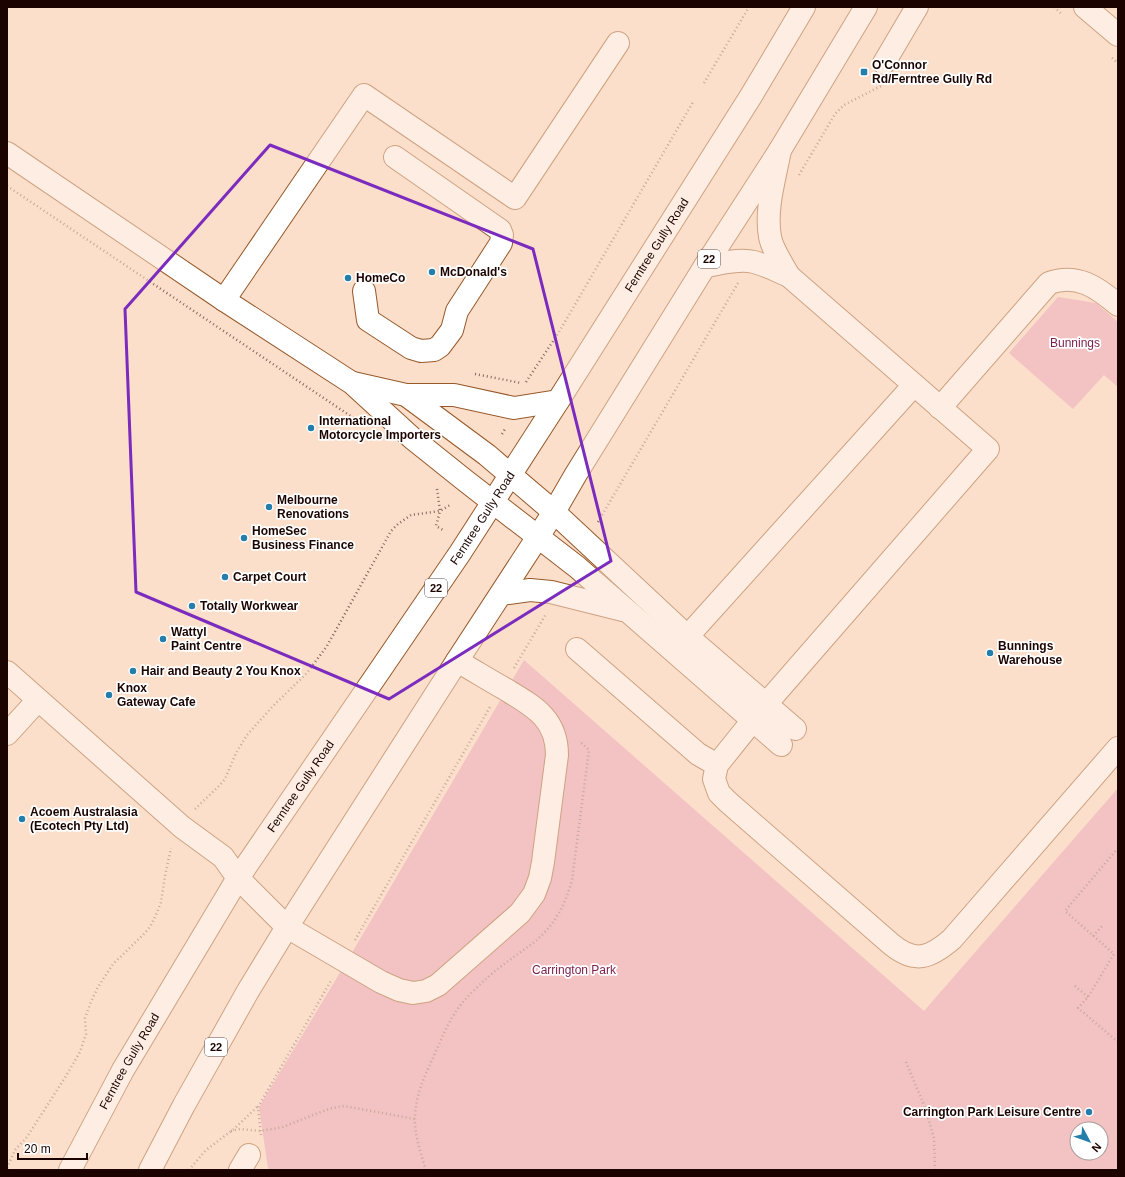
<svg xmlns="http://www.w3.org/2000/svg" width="1125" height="1177" font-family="Helvetica,sans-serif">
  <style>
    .green { fill: #e89fba; fill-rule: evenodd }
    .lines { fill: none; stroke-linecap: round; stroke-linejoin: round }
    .minor-casing { stroke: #975929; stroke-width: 24 }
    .major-casing { stroke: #975929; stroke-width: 24 }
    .path { stroke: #83695e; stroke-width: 2.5; stroke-dasharray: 1 3; stroke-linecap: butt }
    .minor { stroke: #fff; stroke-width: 22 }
    .major { stroke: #fff; stroke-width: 22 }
    .marked { fill: none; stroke: #7b2cbf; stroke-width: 3; stroke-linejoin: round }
    .poi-dot { fill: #237eab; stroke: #fff; stroke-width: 1.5 }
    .labels { text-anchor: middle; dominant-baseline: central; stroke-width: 3.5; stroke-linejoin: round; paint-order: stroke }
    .shield { fill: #fff; stroke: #5f4f4c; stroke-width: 1 }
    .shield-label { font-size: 11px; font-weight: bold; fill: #1b0400 }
    .poi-label { font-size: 12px; font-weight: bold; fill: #1b0400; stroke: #fff; text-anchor: start }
    .street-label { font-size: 12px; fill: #1b0400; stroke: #fff }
    .park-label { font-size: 12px; fill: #791d49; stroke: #fff }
  </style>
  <rect width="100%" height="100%" fill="#fbdfcb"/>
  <!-- green -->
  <g class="green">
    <path d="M1058 297 1096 303 1118 322V387L1104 375 1073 409 1009 353Z"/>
    <path d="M524 660 924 1011 1118 788V1170H270L268 1168 259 1107 353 951ZM1077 1129H1101V1153H1077Z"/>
  </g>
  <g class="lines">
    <!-- minor casing -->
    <g class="minor-casing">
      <g id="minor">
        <path d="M1085 7 1118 35"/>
        <path d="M884 63 917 7"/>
        <path d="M780 150C775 178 765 208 770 237 772 249 783 265 789 276"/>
        <path d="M7 153 224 300 352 383 412 438 467 482 577 567 781 745"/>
        <path d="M705 266C720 264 739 258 754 262 766 265 777 271 789 276L988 449 766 704 717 765 714 779 719 793 728 802 891 944C915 964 930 958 952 939L1118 748"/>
        <path d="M364 291 368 320 411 348 421 351 434 350 440 346 452 330 457 311 501 243 502 235 500 230 395 157"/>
        <path d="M224 300 364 95 515 198 618 43"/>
        <path d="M353 383 406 395H454L514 408 558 401"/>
        <path d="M406 395 487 455 554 512 687 636 795 729"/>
        <path d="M940 408 1049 283C1077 273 1097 287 1118 305"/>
        <path d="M501 594 530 590 551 592 623 610"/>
        <path d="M678 647 914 385"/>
        <path d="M577 649 698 754 717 765"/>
        <path d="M7 672 182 827 223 857 238 878 287 927 381 982 399 990 413 993 426 991 438 985 520 913 534 894 540 878 543 862 557 755C557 718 533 706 505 689 489 680 473 670 457 661"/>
        <path d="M7 734 38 700"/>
        <path d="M240 1170 249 1155"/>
      </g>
    </g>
    <!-- major casing -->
    <g class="major-casing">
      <g id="major">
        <path id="s1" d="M70 1170 123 1070 238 878 460 553 558 401 751 96 804 7"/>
        <path d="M150 1170 184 1105 248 991 287 927 457 661 554 512 576 474 705 266 780 150 866 7"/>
      </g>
    </g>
    <!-- path -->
    <g class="path">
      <path d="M1054 7 1063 15"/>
      <path d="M1112 58 1118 63"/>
      <path d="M704 83 749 7"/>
      <path d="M799 175 835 114 844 105 881 86"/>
      <path d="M7 186 358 421"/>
      <path d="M475 374 521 383"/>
      <path d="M526 382 559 332 693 102"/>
      <path d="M502 434 505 429"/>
      <path d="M437 489 440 511 436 526 443 530"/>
      <path d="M598 522 738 283"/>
      <path d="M514 668 546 614"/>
      <path d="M195 809 219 786 225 779 236 753 247 735 273 706 307 673 327 646 391 531 398 524 411 515 440 511 450 505"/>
      <path d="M1118 848 1065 911 1114 954 1088 997 1078 1008 1118 1042"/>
      <path d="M1093 936 1102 926"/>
      <path d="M355 940 490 707"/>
      <path d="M1075 986 1088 997"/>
      <path d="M906 1062 924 1105 934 1138 935 1170"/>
      <path d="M231 1131 240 1129 260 1131 283 1127 318 1113 332 1108 344 1106 415 1119"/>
      <path d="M261 1135 258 1107 332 979"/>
      <path d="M7 1168 15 1150 27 1137 66 1076 80 1052 86 1034 85 1018 90 1004 98 987 113 964 143 935 150 927 156 915 161 902 165 876 171 848"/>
      <path d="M189 1170 206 1150 234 1129 257 1107"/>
      <path d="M426 1170C421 1154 414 1134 415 1117 416 1091 426 1074 436 1051 442 1038 447 1025 455 1013 463 1000 476 988 487 978 497 969 508 961 518 954 526 948 534 943 540 937 557 921 566 902 572 880L589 750 579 741"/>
    </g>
    <!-- minor -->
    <use href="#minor" class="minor"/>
    <!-- major -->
    <use href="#major" class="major"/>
  </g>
  <!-- marked area -->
  <path d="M0 0H1125V1177H0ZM270 145 533 249 611 561 389 699 136 592 125 309Z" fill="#fbdfcb" fill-opacity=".55" fill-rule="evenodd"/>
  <path class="marked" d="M270 145 533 249 611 561 389 699 136 592 125 309Z"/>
  <!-- markers -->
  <g class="poi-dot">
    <rect x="860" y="68" width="8" height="8" rx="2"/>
    <circle cx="432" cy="272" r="4"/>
    <circle cx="348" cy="278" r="4"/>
    <circle cx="311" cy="428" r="4"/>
    <circle cx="269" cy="507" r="4"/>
    <circle cx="244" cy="538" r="4"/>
    <circle cx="225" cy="577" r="4"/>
    <circle cx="192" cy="606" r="4"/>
    <circle cx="163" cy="639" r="4"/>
    <circle cx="990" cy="653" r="4"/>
    <circle cx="133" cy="671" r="4"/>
    <circle cx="109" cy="695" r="4"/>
    <circle cx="22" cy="819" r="4"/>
    <circle cx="1089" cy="1112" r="4"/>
  </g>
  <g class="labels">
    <!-- shield labels -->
    <g class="shield">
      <rect x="698" y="250" width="22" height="18" rx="3"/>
      <rect x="425" y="579" width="22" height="18" rx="3"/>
      <rect x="205" y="1038" width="22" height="18" rx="3"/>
    </g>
    <g class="shield-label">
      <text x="709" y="259">22</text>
      <text x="436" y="588">22</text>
      <text x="216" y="1047">22</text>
    </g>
    <!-- poi labels -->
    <g class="poi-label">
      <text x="872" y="65">O'Connor<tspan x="872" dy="14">Rd/Ferntree Gully Rd</tspan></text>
      <text x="440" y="272">McDonald's</text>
      <text x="356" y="278">HomeCo</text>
      <text x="319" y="421">International<tspan x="319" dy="14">Motorcycle Importers</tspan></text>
      <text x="277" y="500">Melbourne<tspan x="277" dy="14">Renovations</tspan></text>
      <text x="252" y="531">HomeSec<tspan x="252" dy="14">Business Finance</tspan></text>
      <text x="233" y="577">Carpet Court</text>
      <text x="200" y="606">Totally Workwear</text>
      <text x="171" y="632">Wattyl<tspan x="171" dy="14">Paint Centre</tspan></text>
      <text x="998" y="646">Bunnings<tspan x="998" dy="14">Warehouse</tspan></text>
      <text x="141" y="671">Hair and Beauty 2 You Knox</text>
      <text x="117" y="688">Knox<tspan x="117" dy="14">Gateway Cafe</tspan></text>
      <text x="30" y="812">Acoem Australasia<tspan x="30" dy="14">(Ecotech Pty Ltd)</tspan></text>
      <text x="1081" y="1112" text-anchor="end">Carrington Park Leisure Centre</text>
    </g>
    <!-- street labels -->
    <g class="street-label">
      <text stroke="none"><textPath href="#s1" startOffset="1096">Ferntree Gully Road</textPath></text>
      <text stroke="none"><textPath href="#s1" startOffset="772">Ferntree Gully Road</textPath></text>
      <text stroke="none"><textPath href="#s1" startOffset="448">Ferntree Gully Road</textPath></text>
      <text stroke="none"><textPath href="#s1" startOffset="124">Ferntree Gully Road</textPath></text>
    </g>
    <!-- park labels -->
    <g class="park-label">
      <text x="1075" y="343">Bunnings</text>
      <text x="574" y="970">Carrington Park</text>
    </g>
  </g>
  <!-- border -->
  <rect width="1125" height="1177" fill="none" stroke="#1b0400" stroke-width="16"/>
  <!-- north arrow -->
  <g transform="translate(1089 1141) rotate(131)"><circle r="19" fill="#ffffff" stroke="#a49b99"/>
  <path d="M0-3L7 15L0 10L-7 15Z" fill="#237eab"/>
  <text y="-6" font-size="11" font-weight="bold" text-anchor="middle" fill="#1b0400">N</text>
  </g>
  <!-- scale -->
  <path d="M18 1153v6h69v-6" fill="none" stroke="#1b0400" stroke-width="2"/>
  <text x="24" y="1153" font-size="12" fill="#1b0400" stroke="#ffffff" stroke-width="3" paint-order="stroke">20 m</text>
</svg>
